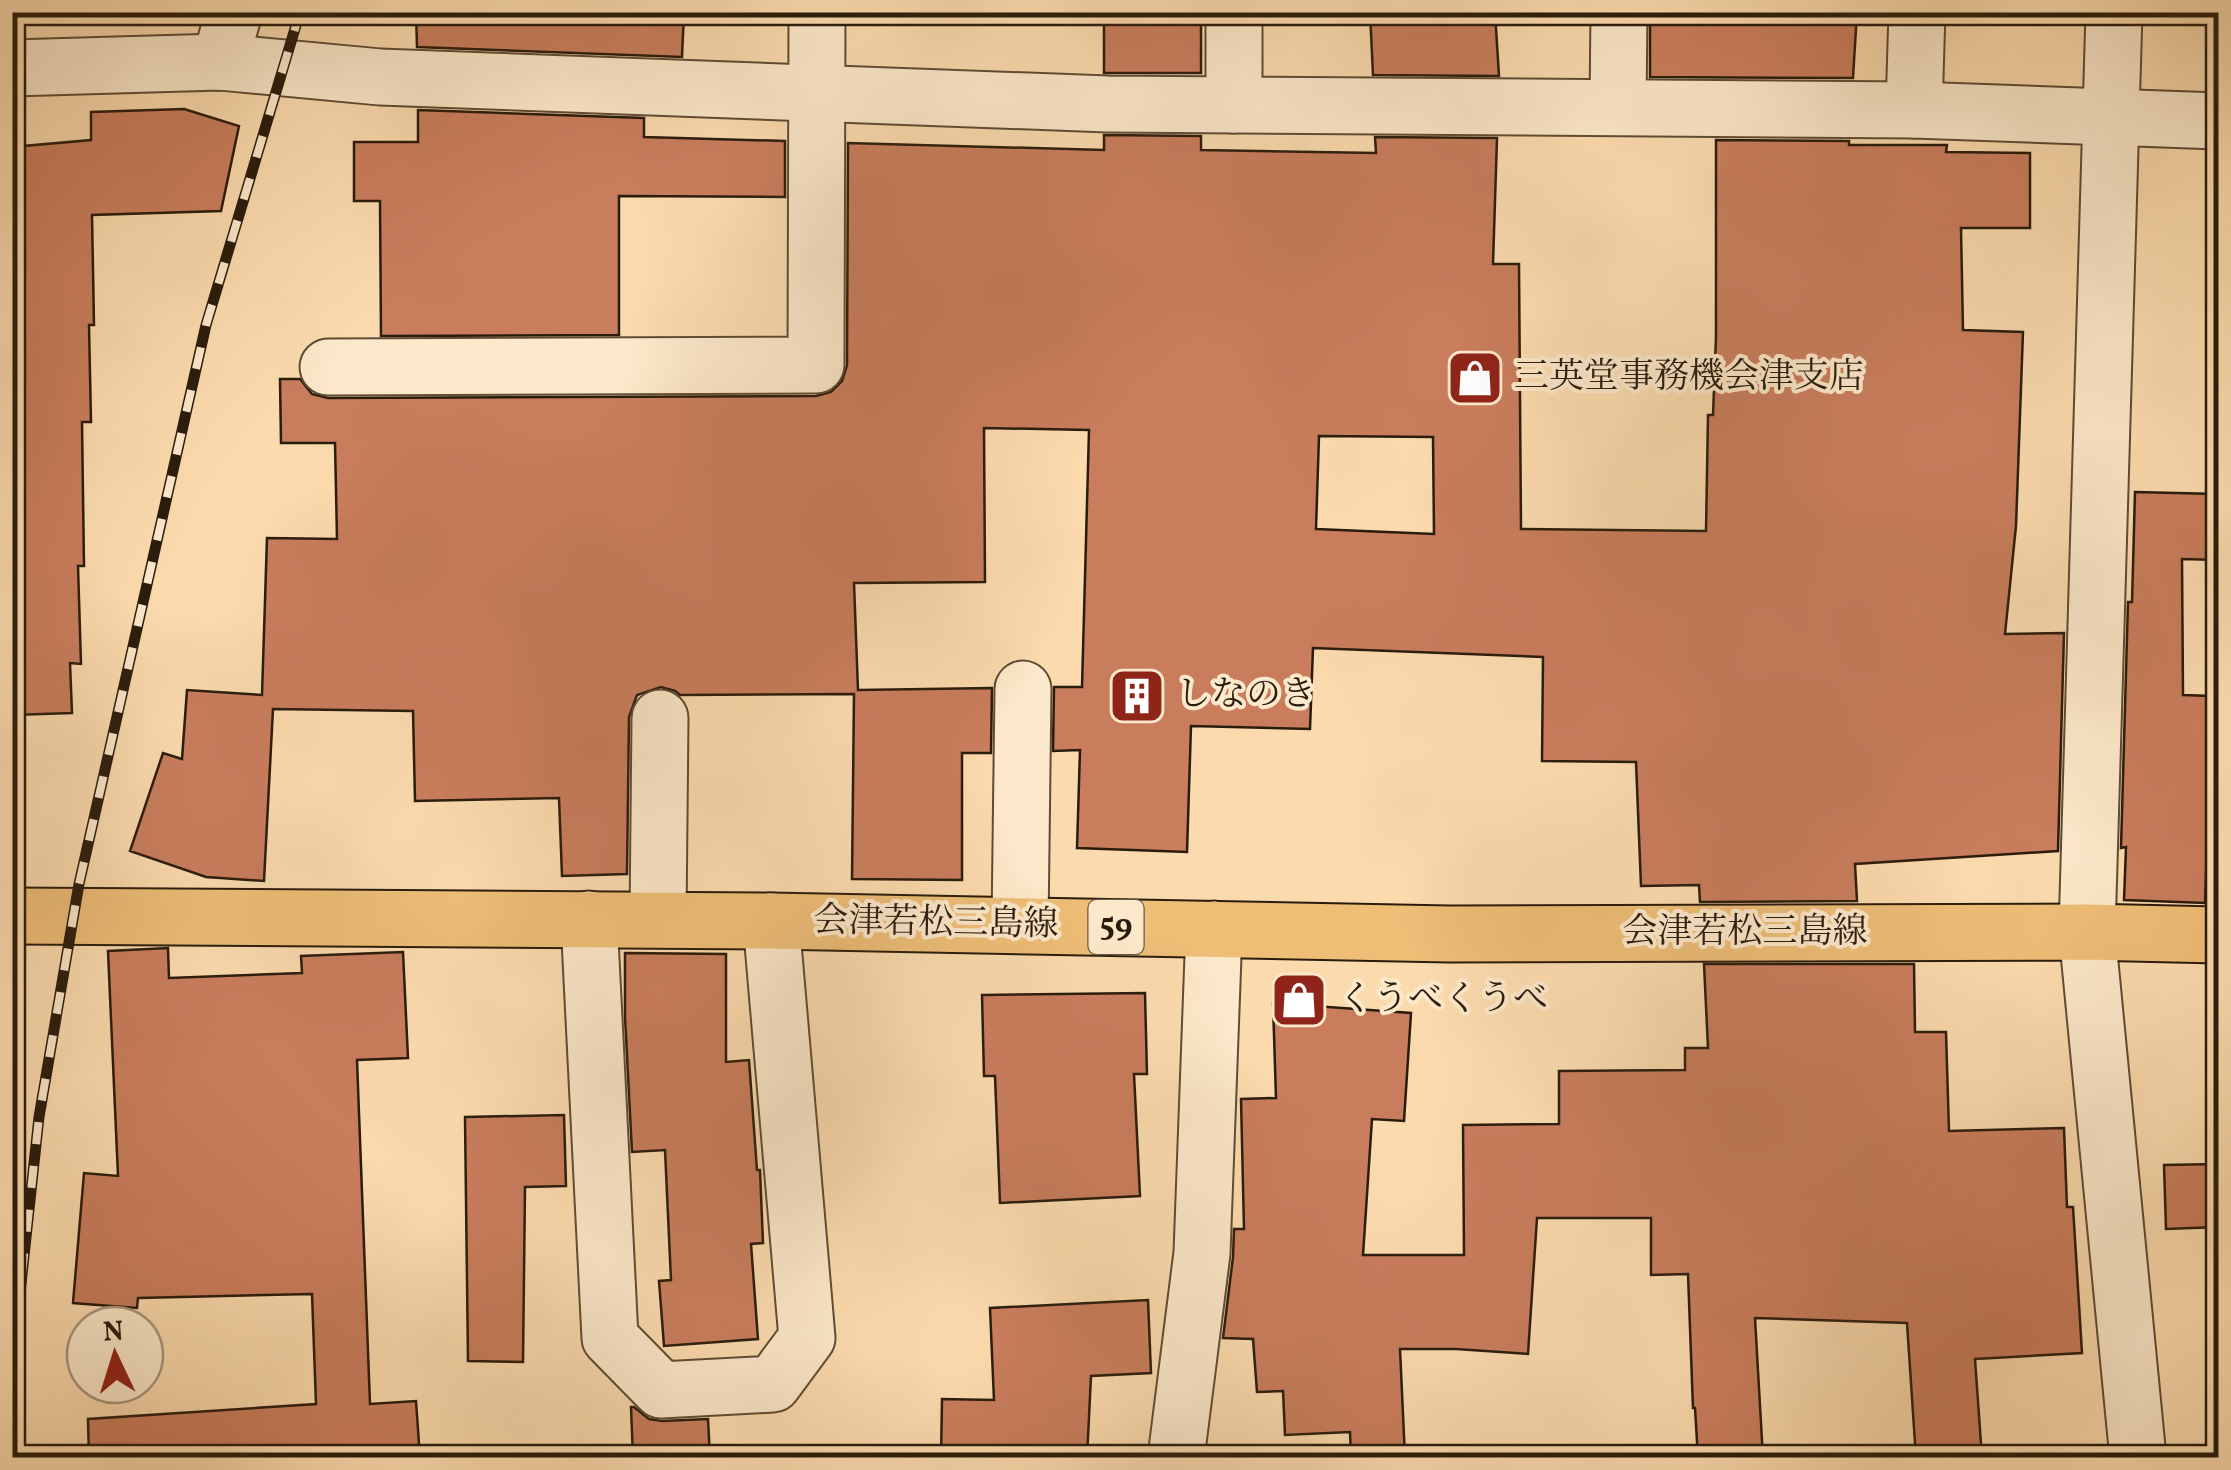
<svg xmlns="http://www.w3.org/2000/svg" width="2231" height="1470" font-family="Vollkorn,'Noto Serif JP',serif">
  <style>
    .building { fill: #c97d5d; stroke: #2a1c0c; stroke-width: 2.5; fill-rule: evenodd }
    .lines { fill: none; stroke-linecap: round; stroke-linejoin: round }
    .minor-casing { stroke: #5e4c34; stroke-width: 59 }
    .major-casing { stroke: #2a1c0c; stroke-width: 59 }
    .minor { stroke: #fce8ca; stroke-width: 55 }
    .major { stroke: #eebe77; stroke-width: 55 }
    .rail-casing { stroke: #2a1c0c; stroke-width: 11 }
    .rail { stroke: #fce8ca; stroke-width: 8; stroke-dasharray: 22; stroke-linecap: butt }
    .labels { text-anchor: middle; dominant-baseline: central; stroke-width: 8; stroke-linejoin: round; paint-order: stroke }
    .shield { fill: #fce8ca; stroke: #695945; stroke-width: 2.5 }
    .shield-label { font-size: 32px; font-weight: bold; fill: #2a1c0c }
    .poi-label { font-size: 35px; fill: #2a1c0c; stroke: #fce8ca; text-anchor: start }
    .street-label { font-size: 35px; fill: #2a1c0c; stroke: #fce8ca }
  </style>
  <rect width="100%" height="100%" fill="#fbdbae"/>
  <filter id="stains"><feTurbulence type="fractalNoise" baseFrequency=".002" numOctaves="4"/><feColorMatrix values="0 0 0 0 .2 0 0 0 0 .09 0 0 0 0 .02 0 0 0 .5 -.17"/></filter>
  <radialGradient id="worn" r=".72"><stop offset=".6" stop-color="#630" stop-opacity="0"/><stop offset="1" stop-color="#630" stop-opacity=".3"/></radialGradient>
  <!-- building -->
  <g class="building">
    <path d="M416 12H684L682 57 417 47Z"/>
    <rect x="1104" y="12" width="97" height="61"/>
    <path d="M1370 12H1495L1499 76 1373 75Z"/>
    <path d="M1650 12H1857L1853 78 1650 77Z"/>
    <path d="M184 109 239 126 221 211 92 215 94 325H89L91 422H82L84 566H78L81 664 70 663 72 713 12 715V147L91 140V112Z"/>
    <path d="M418 110 644 118V137L785 141V197L619 196V335L381 336 380 201H354V142H418Z"/>
    <path d="M1104 135 1201 136V150L1376 153 1375 137 1497 138 1493 264H1519L1521 529 1706 531 1708 415H1713L1716 337V140L1849 141V145H1947L1946 152 2030 153V228H1961L1963 330 2023 332 2016 526 2005 634 2064 633 2058 851 1855 864 1857 901 1700 902 1699 885 1641 886 1636 762 1542 761 1543 657 1313 648 1310 729 1191 726 1187 852 1077 848 1080 750 1053 751 1054 687H1082L1089 430 984 428 985 582 854 583 858 690 992 688 991 753H962V880L852 879 854 694 680 695 675 691 661 687 637 695 629 717 627 874 562 876 559 798 415 801 413 711 273 709 264 881 206 877 130 851 163 753 182 759 187 690 262 695 267 538 337 539 335 443H281L280 379H300L312 394 328 398 816 396 831 392 842 381 847 365 848 143 1104 150ZM1319 436 1433 437 1434 534 1316 529Z"/>
    <path d="M2135 492 2218 494V560L2182 559 2183 695 2212 696 2205 903 2124 900 2126 847 2121 848 2128 602H2132Z"/>
    <path d="M168 948 169 978 302 973 301 956 403 952 408 1058 357 1060 370 1404 416 1401 420 1458H89L88 1419 316 1404 312 1294 138 1298 137 1308 73 1303 84 1173 118 1176 108 951Z"/>
    <path d="M625 953 726 954V1062L749 1060 757 1170H760L763 1243 751 1244 758 1339 664 1346 659 1281 671 1280 665 1150 632 1152 625 1017Z"/>
    <path d="M1704 964H1914L1915 1032H1946L1949 1131 2064 1128 2067 1207H2073L2082 1353 1975 1359 1982 1458H1916L1907 1323 1755 1318 1763 1458H1698L1695 1408H1693L1688 1274 1651 1275V1218H1537L1528 1354 1456 1349H1400L1405 1458H1351L1350 1432 1285 1435 1283 1391 1257 1392 1253 1339 1223 1338 1233 1257 1234 1229H1244L1241 1099 1276 1098 1273 1003 1411 1013 1404 1121 1372 1119 1363 1255H1464L1463 1125 1559 1124V1071L1685 1070V1048H1708Z"/>
    <path d="M1145 993 1147 1074H1134L1140 1196 1000 1203 995 1076H984L982 995Z"/>
    <path d="M564 1115 566 1186 525 1187 523 1362 468 1361 465 1117Z"/>
    <path d="M2218 1164V1227L2166 1229 2164 1165Z"/>
    <path d="M1148 1300 1151 1373 1091 1376 1087 1458H941L942 1399 994 1400 990 1308Z"/>
    <path d="M631 1407H634L649 1419 662 1421 708 1419 710 1458H633Z"/>
  </g>
  <g class="lines">
    <!-- minor casing -->
    <g class="minor-casing">
      <g id="minor">
        <path d="M2114 12 2087 932 2138 1458"/>
        <path d="M220 62 234 12"/>
        <path d="M12 68 220 62 380 77 1108 104 1914 110 2218 121"/>
        <path d="M1234 105V12"/>
        <path d="M1618 106 1619 12"/>
        <path d="M1914 110 1917 12"/>
        <path d="M328 367 816 365 817 12"/>
        <path d="M589 919 610 1338 661 1390 773 1384 807 1338 771 921"/>
        <path d="M658 919 660 718"/>
        <path d="M1020 925 1023 689"/>
        <path d="M1176 1458 1202 1253 1214 929"/>
      </g>
    </g>
    <!-- major casing -->
    <g class="major-casing">
      <path id="major" d="M12 916 771 921 1450 934 2087 932 2218 935"/>
    </g>
    <!-- minor -->
    <use href="#minor" class="minor"/>
    <!-- major -->
    <use href="#major" class="major"/>
    <!-- rail casing -->
    <g class="rail-casing">
      <path id="rail" d="M12 1451 20 1293 39 1117 79 884 206 325 300 12"/>
    </g>
    <!-- rail -->
    <use href="#rail" class="rail"/>
  </g>
  <!-- icons -->
  <defs>
    <g id="shop-square" transform="scale(2.875)"><rect x="-9" y="-9" width="18" height="18" rx="4" fill="#8f2418" stroke="#fce8ca"/><path d="M-5-2.5h2.3a2.7 3.5 0 0 1 5.4 0H5L5.5 6h-11ZM-1.5-2.5h3a1.5 2.3 0 0 0-3 0Z" fill="#fff"/></g>
    <g id="building-square" transform="scale(2.875)"><rect x="-9" y="-9" width="18" height="18" rx="4" fill="#8f2418" stroke="#fce8ca"/><path d="M-4-6H4V6H1V3H-1V6H-4ZM-2.5-4.3h1.7v1.8h-1.7ZM.8-4.3h1.7v1.8H.8ZM-2.5-1h1.7V.8h-1.7ZM.8-1h1.7V.8H.8Z" fill="#fff"/></g>
  </defs>
  <g fill-rule="evenodd">
    <use href="#shop-square" x="1475" y="378"/>
    <use href="#building-square" x="1137" y="696"/>
    <use href="#shop-square" x="1299" y="1000"/>
  </g>
  <g class="labels">
    <!-- shield labels -->
    <rect class="shield" x="1088.5" y="900" width="55" height="54" rx="8"/>
    <g class="shield-label">
      <text x="1116" y="927">59</text>
    </g>
    <!-- poi labels -->
    <g class="poi-label">
      <text x="1514" y="378">三英堂事務機会津支店</text>
      <text x="1176" y="696">しなのき</text>
      <text x="1338" y="1000">くうべくうべ</text>
    </g>
    <!-- street labels -->
    <g class="street-label">
      <text transform="translate(936 924) rotate(1)">会津若松三島線</text>
      <text x="1745" y="933">会津若松三島線</text>
    </g>
  </g>
  <!-- margin -->
  <rect width="2231" height="1470" fill="none" stroke="#fbdbae" stroke-width="50"/>
  <rect x="15" y="15" width="2201" height="1440" fill="none" stroke="#2a1c0c" stroke-width="5"/>
  <rect x="25" y="25" width="2181" height="1420" fill="none" stroke="#2a1c0c" stroke-width="2.5"/>
  <!-- north arrow -->
  <g transform="translate(115 1355) rotate(356)"><circle r="48" fill="#fce8ca" stroke="#a8967e" stroke-width="2.5"/>
  <path d="M0-8L18 38L0 25L-18 38Z" fill="#8f2418"/>
  <text y="-15" font-size="28" font-weight="bold" text-anchor="middle" fill="#2a1c0c">N</text>
  </g>
  <rect width="100%" height="100%" filter="url(#stains)"/>
  <rect width="100%" height="100%" fill="url(#worn)"/>
</svg>
